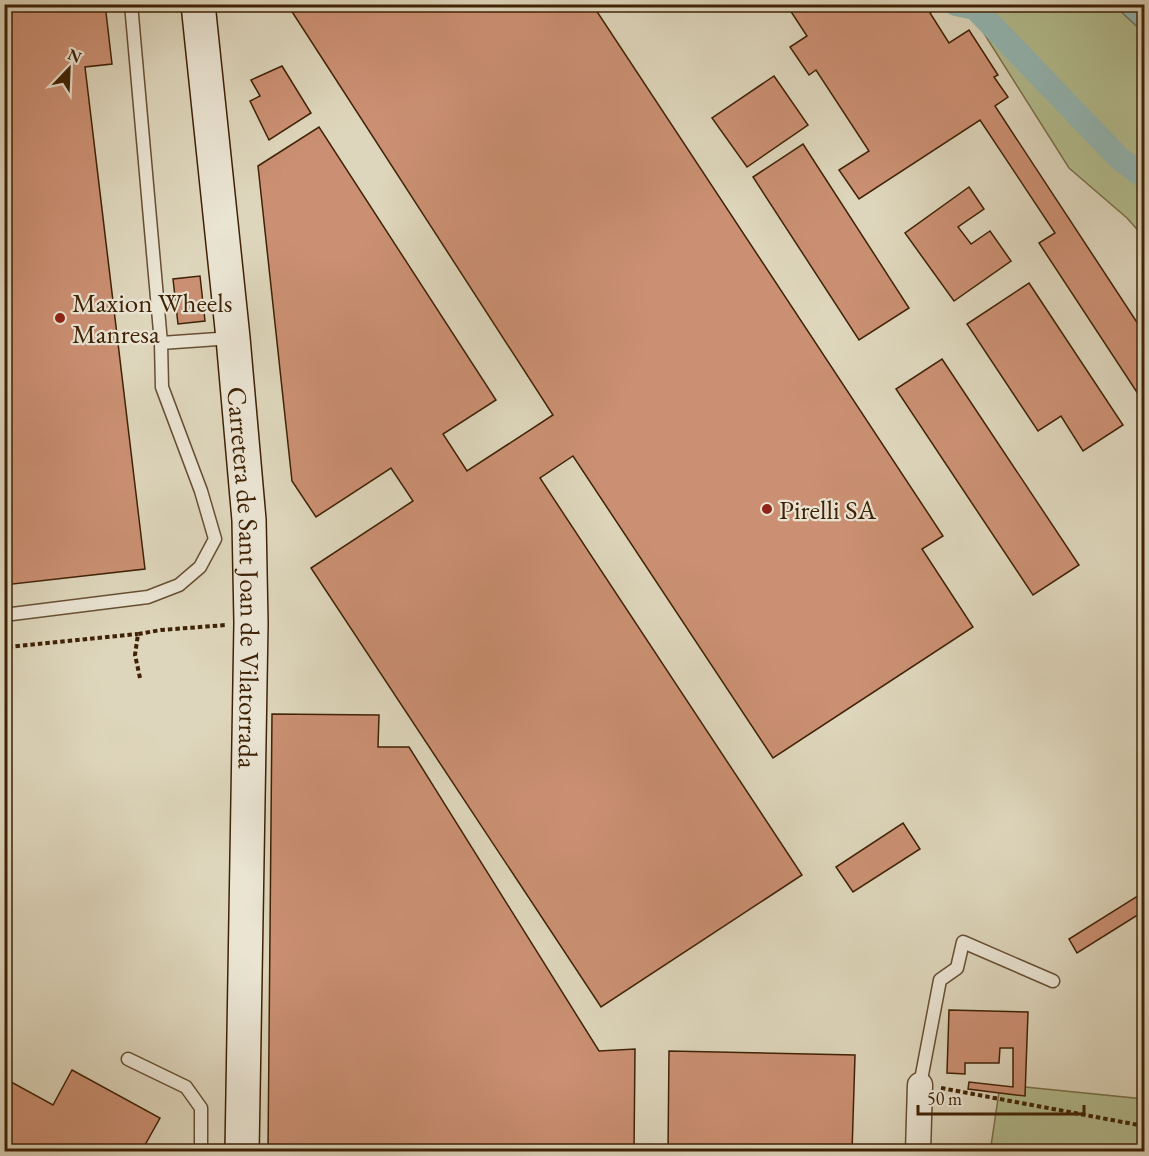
<svg xmlns="http://www.w3.org/2000/svg" width="1149" height="1156" font-family="'EB Garamond',serif">
  <style>
    .green { fill: #b3bd90; stroke: #79704a; stroke-width: 1.5 }
    .water { fill: #94b8b5; stroke: #727c6f; stroke-width: 1.5 }
    .lines { fill: none; stroke-linecap: round; stroke-linejoin: round }
    .canal { stroke: #94b8b5; stroke-width: 24 }
    .building { fill: #cb9073; stroke: #3f2205; stroke-width: 1.5 }
    .lane-casing { stroke: #674f33; stroke-width: 15 }
    .street-casing { stroke: #674f33; stroke-width: 27 }
    .secondary-casing { stroke: #3f2205; stroke-width: 36 }
    .path { stroke: #3f2205; stroke-width: 4; stroke-dasharray: 4.5 3; stroke-linecap: butt }
    .lane { stroke: #eae4d3; stroke-width: 12 }
    .street { stroke: #eae4d3; stroke-width: 24 }
    .secondary { stroke: #eae4d3; stroke-width: 33 }
    .poi-dot { fill: #8f2418; stroke: #eae4d3; stroke-width: 2 }
    .labels { text-anchor: middle; dominant-baseline: central; stroke-width: 4.5; stroke-linejoin: round; paint-order: stroke }
    .poi-label { font-size: 27px; fill: #3f2205; stroke: #eae4d3; text-anchor: start }
    .street-label { font-size: 27px; fill: #3f2205; stroke: #eae4d3 }
  </style>
  <rect width="100%" height="100%" fill="#ded6bc"/>
  <filter id="stains"><feTurbulence type="fractalNoise" baseFrequency=".00333" numOctaves="4"/><feColorMatrix values="0 0 0 0 .2 0 0 0 0 .09 0 0 0 0 .02 0 0 0 .5 -.17"/></filter>
  <radialGradient id="worn" r=".72"><stop offset=".6" stop-color="#630" stop-opacity="0"/><stop offset="1" stop-color="#630" stop-opacity=".3"/></radialGradient>
  <!-- green -->
  <g class="green">
    <path d="M966 5H1114L1144 33V237L1127 218 1069 168Z"/>
    <path d="M1025 1087 1144 1099V1151L1017 1152 991 1146 999 1092 1025 1095Z"/>
  </g>
  <!-- water -->
  <path class="water" d="M1114 5H1144V33Z"/>
  <g class="lines">
    <!-- canal -->
    <path class="canal" d="M956 4 975 8 1119 158 1144 177"/>
  </g>
  <!-- building -->
  <g class="building">
    <path d="M4 4H105L112 64 85 67 145 569 4 585Z"/>
    <path d="M287 4H592L943 536 922 549 973 627 773 758 573 456 540 478 802 875 601 1007 311 568 413 501 391 468 316 517 292 481 258 166 319 127 496 400 443 434 467 471 553 415Z"/>
    <path d="M786 4H943L930 13 949 43 969 30 998 75 994 77 1008 97 995 106 1144 333V403L1039 243 1055 233 980 120 859 199 839 170 869 151 816 70 809 75 790 47 807 36Z"/>
    <path d="M282 66 311 113 269 140 250 101 260 96 251 80Z"/>
    <path d="M774 76 808 125 747 167 712 118Z"/>
    <path d="M803 144 909 308 859 340 753 177Z"/>
    <path d="M969 187 984 209 958 227 971 244 990 231 1011 261 954 301 905 233Z"/>
    <path d="M200 276 205 321 178 324 173 279Z"/>
    <path d="M1029 283 1123 425 1083 451 1061 416 1038 431 967 324Z"/>
    <path d="M942 359 1079 565 1033 595 896 389Z"/>
    <path d="M272 714 379 715 378 747H409L599 1051 635 1049 634 1152H268Z"/>
    <path d="M903 823 920 849 853 892 836 867Z"/>
    <path d="M1144 892V911L1077 953 1069 939Z"/>
    <path d="M949 1010 1028 1012 1025 1096 968 1089 969 1082 1013 1087V1048H1000L999 1063H965V1074L947 1073Z"/>
    <path d="M669 1051 855 1055 852 1152H668Z"/>
    <path d="M72 1070 160 1118 141 1152H4V1078L53 1105Z"/>
  </g>
  <g class="lines">
    <!-- lane casing -->
    <g class="lane-casing">
      <g id="lane">
        <path d="M161 343 232 338"/>
        <path d="M4 615 148 597 179 585 200 567 215 539 201 491 162 387 161 343 131 4"/>
        <path d="M128 1059 186 1087 201 1108V1152"/>
        <path d="M920 1085 940 980 957 968 963 942 1053 981"/>
      </g>
    </g>
    <!-- street casing -->
    <g class="street-casing">
      <path id="street" d="M918 1152 920 1085"/>
    </g>
    <!-- secondary casing -->
    <g class="secondary-casing">
      <g id="secondary">
        <path id="s1" d="M198 4 233 338 249 520 251 623 242 1152"/>
      </g>
    </g>
    <!-- path -->
    <g class="path">
      <path d="M8 647 138 634"/>
      <path d="M140 678 135 655 138 634 161 630 226 625"/>
      <path d="M941 1088 1144 1126"/>
    </g>
    <!-- lane -->
    <use href="#lane" class="lane"/>
    <!-- street -->
    <use href="#street" class="street"/>
    <!-- secondary -->
    <use href="#secondary" class="secondary"/>
  </g>
  <!-- markers -->
  <g class="poi-dot">
    <circle cx="60" cy="318" r="6"/>
    <circle cx="767" cy="509" r="6"/>
  </g>
  <g class="labels">
    <!-- poi labels -->
    <g class="poi-label">
      <text x="72" y="302">Maxion Wheels<tspan x="72" dy="31">Manresa</tspan></text>
      <text x="779" y="509">Pirelli SA</text>
    </g>
    <!-- street labels -->
    <g class="street-label">
      <text stroke="none"><textPath href="#s1" startOffset="576">Carretera de Sant Joan de Vilatorrada</textPath></text>
    </g>
  </g>
  <!-- margin -->
  <rect width="1149" height="1156" fill="none" stroke="#ded6bc" stroke-width="24"/>
  <rect x="6" y="6" width="1137" height="1144" fill="none" stroke="#3f2205" stroke-width="3"/>
  <rect x="12" y="12" width="1125" height="1132" fill="none" stroke="#3f2205" stroke-width="1.5"/>
  <!-- north arrow -->
  <g transform="translate(69 69) rotate(23)" stroke="#eae4d3" stroke-width="4.5" paint-order="stroke">
  <path d="M0-4.5L10 22L0 15L-10 22Z" fill="#3f2205"/>
  <text y="-9" font-size="16" font-weight="bold" text-anchor="middle" fill="#3f2205">N</text>
  </g>
  <!-- scale -->
  <path d="M918 1105v9h166v-9" fill="none" stroke="#3f2205" stroke-width="3"/>
  <text x="927" y="1105" font-size="18" fill="#3f2205" stroke="#eae4d3" stroke-width="4.5" paint-order="stroke">50 m</text>
  <rect width="100%" height="100%" filter="url(#stains)"/>
  <rect width="100%" height="100%" fill="url(#worn)"/>
</svg>
